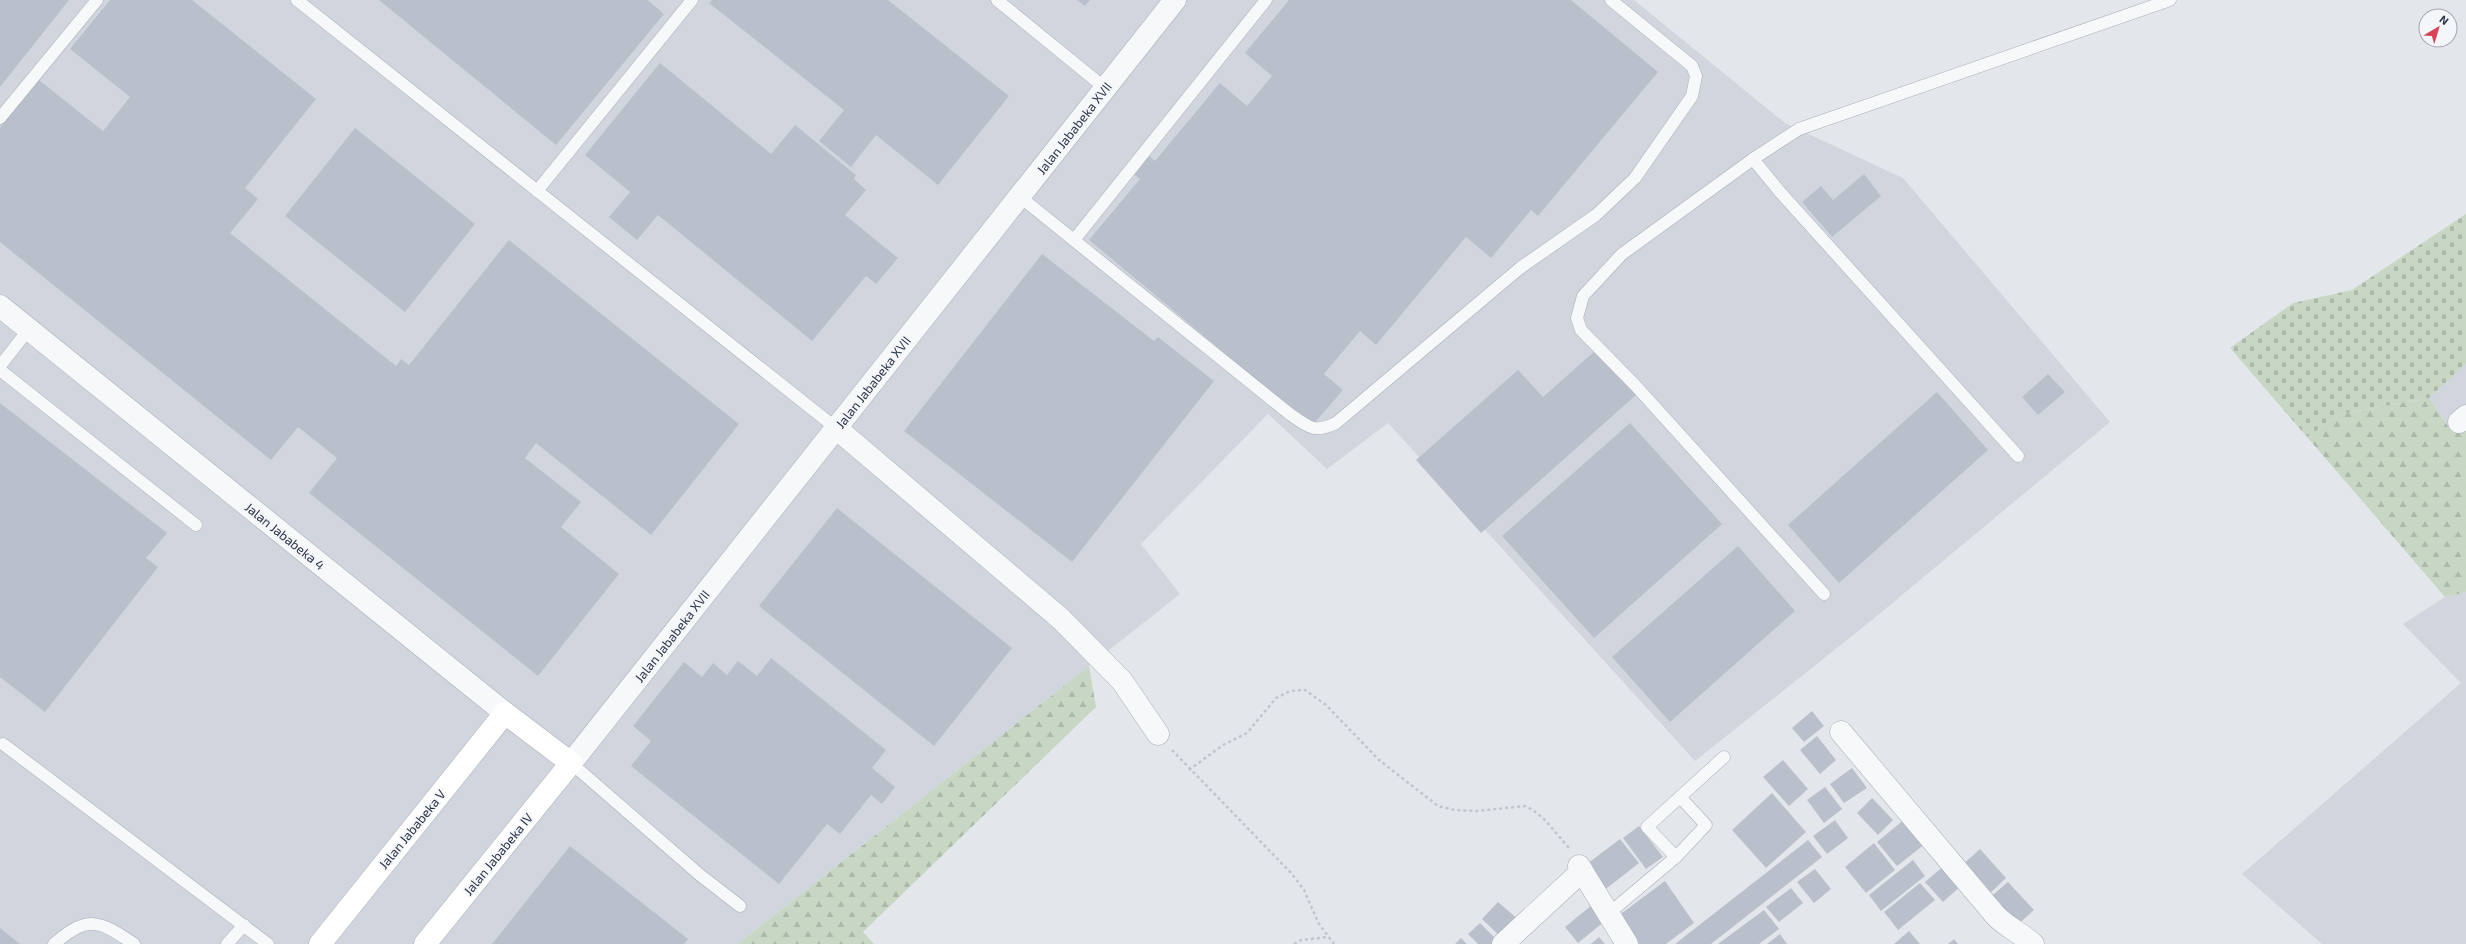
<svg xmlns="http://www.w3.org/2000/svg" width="2466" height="944" font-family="'Exo 2',sans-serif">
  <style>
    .built { fill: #d1d6de }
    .forest { fill: url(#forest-firs) }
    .cemetery { fill: url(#cemetery-stones) }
    .building { fill: #bac0cb }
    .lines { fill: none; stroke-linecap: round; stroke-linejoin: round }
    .lane-casing { stroke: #a8aeb7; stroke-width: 13 }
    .street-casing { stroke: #a8aeb7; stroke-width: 23 }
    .secondary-casing { stroke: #a8aeb7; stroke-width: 23 }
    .path { stroke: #c2c5cb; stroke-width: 2.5; stroke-dasharray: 3 3; stroke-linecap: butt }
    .lane { stroke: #f7f8fa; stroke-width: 12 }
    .street { stroke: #f7f8fa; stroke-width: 22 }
    .secondary { stroke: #fff; stroke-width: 22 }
    .labels { text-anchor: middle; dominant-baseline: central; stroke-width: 4; stroke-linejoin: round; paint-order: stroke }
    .street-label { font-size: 13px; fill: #2a3446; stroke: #f4f6f9 }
  </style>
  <defs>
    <pattern id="forest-firs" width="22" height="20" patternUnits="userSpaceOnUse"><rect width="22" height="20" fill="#c8d7c4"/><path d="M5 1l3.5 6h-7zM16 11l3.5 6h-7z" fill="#acb9aa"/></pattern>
    <pattern id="cemetery-stones" width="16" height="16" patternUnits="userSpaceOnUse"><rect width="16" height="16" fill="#c8d7c4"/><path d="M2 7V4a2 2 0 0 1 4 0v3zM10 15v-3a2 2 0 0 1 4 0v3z" fill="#acb9aa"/></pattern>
  </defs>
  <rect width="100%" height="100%" fill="#e3e7ec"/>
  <!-- built -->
  <g class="built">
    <path d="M0 0H1634L1785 123 1903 178 2110 422 1872 620 1695 761 1388 423 1327 469 1268 414 1141 544 1180 594 738 944H0Z"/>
    <path d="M2466 364V419L2452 432 2429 398Z"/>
    <path d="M2466 592V944H2322L2242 874 2461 683 2403 624 2445 597Z"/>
  </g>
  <!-- forest -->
  <g class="forest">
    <path d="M2429 398 2452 432 2466 419V592L2445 597 2307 437 2341 414Z"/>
    <path d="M1089 666 1096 707 863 932 874 944H738Z"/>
  </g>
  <!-- cemetery -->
  <path class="cemetery" d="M2466 214V364L2429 398 2341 414 2307 437 2230 348 2293 303 2352 290Z"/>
  <!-- building -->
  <g class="building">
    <path d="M0 0H69L0 87Z"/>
    <path d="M110 0H192L316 99 245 188 258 199 230 233 396 366 401 359 409 365 509 240 739 424 651 535 536 443 525 458 581 502 561 527 619 574 538 676 309 493 337 458 298 427 271 460 0 242V128L39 80 103 131 130 97 70 49Z"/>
    <path d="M379 0H648L664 14 556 145Z"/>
    <path d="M712 0H888L1009 96 938 185 876 135 851 167 819 141 844 110 709 3Z"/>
    <path d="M1077 0H1090L1085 6Z"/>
    <path d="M1289 0H1571L1658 72 1538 216 1531 210 1491 258 1466 237 1376 345 1360 331 1324 374 1343 390 1312 426 1089 240 1140 179 1131 172 1147 154 1155 161 1220 83 1247 106 1272 76 1245 53Z"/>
    <path d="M660 63 771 154 795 125 856 175 854 179 866 190 845 215 898 258 876 284 866 276 812 341 658 215 637 240 609 217 630 192 585 155Z"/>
    <path d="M355 128 475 224 405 312 285 216Z"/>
    <path d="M1864 174 1881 196 1832 237 1802 202 1821 186 1833 200Z"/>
    <path d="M1042 254 1154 341 1158 337 1214 381 1072 562 904 431Z"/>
    <path d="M1596 350 1636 395 1481 533 1416 460 1518 370 1543 397Z"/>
    <path d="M2048 374 2065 392 2038 415 2022 397Z"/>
    <path d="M1937 392 1988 450 1839 583 1788 525Z"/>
    <path d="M0 403 167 533 146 558 158 567 45 712 0 677Z"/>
    <path d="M1630 423 1722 524 1594 638 1502 536Z"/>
    <path d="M837 508 1012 648 934 746 759 606Z"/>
    <path d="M1738 546 1795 611 1670 722 1612 657Z"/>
    <path d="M771 658 886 750 872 768 895 787 882 804 871 795 840 834 827 824 779 884 631 766 651 741 633 726 684 662 702 677 713 663 727 675 738 661 757 676Z"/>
    <path d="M1812 711 1824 726 1804 742 1792 728Z"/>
    <path d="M1817 736 1836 760 1820 774 1800 750Z"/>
    <path d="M1783 760 1808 789 1789 806 1763 777Z"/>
    <path d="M1852 768 1867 788 1844 803 1830 784Z"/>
    <path d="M1825 787 1842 809 1824 823 1807 800Z"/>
    <path d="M1772 793 1806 832 1766 868 1732 830Z"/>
    <path d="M1872 798 1893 820 1878 835 1857 813Z"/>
    <path d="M1905 819 1925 844 1897 866 1877 842Z"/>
    <path d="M1835 820 1848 838 1827 854 1813 836Z"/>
    <path d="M1639 826 1663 857 1646 869 1623 838Z"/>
    <path d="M1620 839 1639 863 1602 892 1583 867Z"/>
    <path d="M1808 840 1822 857 1711 944H1675Z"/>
    <path d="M1874 843 1895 870 1866 893 1845 867Z"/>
    <path d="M570 846 688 939 684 944H492Z"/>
    <path d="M1980 849 2006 878 1987 896 1960 867Z"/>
    <path d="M1913 860 1925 876 1881 911 1869 895Z"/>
    <path d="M1945 865 1963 884 1943 902 1925 882Z"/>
    <path d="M1815 869 1831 889 1814 903 1797 882Z"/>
    <path d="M1665 881 1694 923 1666 944H1639L1618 916Z"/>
    <path d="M2008 882 2034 910 2013 929 1987 900Z"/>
    <path d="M1920 883 1935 900 1898 930 1884 912Z"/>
    <path d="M1791 888 1803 903 1779 922 1766 907Z"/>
    <path d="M1498 902 1520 921 1503 939 1482 919Z"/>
    <path d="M1592 905 1605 921 1578 943 1565 927Z"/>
    <path d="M1764 910 1779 929 1759 944H1718Z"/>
    <path d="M1480 923 1497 940 1493 944H1478L1468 934Z"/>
    <path d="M0 928 20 944H0Z"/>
    <path d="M1909 931 1920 944H1894Z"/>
    <path d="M1780 934 1787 944H1767Z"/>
    <path d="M1599 937 1605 944H1591Z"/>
    <path d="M1461 938 1467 944H1455Z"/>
    <path d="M1954 939 1958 944H1948Z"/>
  </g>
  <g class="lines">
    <!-- lane casing -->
    <g class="lane-casing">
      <g id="lane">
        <path d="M297 0 836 428"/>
        <path d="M997 0 1105 88"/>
        <path d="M0 118 97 0"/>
        <path d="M1753 159 1622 254 1583 296 1577 318 1581 330 1635 385 1824 594"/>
        <path d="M537 191 692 0"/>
        <path d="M1019 196 1291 415C1309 428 1315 433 1336 423L1520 268 1596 215 1635 178 1692 96 1696 76 1692 66 1611 0"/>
        <path d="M1074 240 1266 0"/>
        <path d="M0 366 29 329"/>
        <path d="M0 370 196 525"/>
        <path d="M2018 456 1780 192 1753 159 1799 129 2170 0"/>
        <path d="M3 744 268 944"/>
        <path d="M571 763 700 875 740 906"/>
        <path d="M1676 857 1706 825 1680 797"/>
        <path d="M1608 914 1676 857 1647 827 1724 757"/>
        <path d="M54 944C88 914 100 921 134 944"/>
        <path d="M227 944 244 925"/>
      </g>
    </g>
    <!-- street casing -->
    <g class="street-casing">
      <g id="street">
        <path d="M0 306 505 713"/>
        <path d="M2459 422 2466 416"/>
        <path d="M836 428 1061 619 1122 681 1158 734"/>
        <path d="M1841 732 1996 916C2008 928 2021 933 2033 944"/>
        <path d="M571 763 1175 0"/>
        <path d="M1579 866 1627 944"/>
        <path d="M1503 944 1582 871"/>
      </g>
    </g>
    <!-- secondary casing -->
    <g class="secondary-casing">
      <path id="secondary" d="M320 944 505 713 571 763 425 944"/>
    </g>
    <!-- path -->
    <g class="path">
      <path d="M1172 750 1292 874 1304 890 1319 924 1334 944"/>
      <path d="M1189 770 1223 745 1247 733 1276 698 1290 691 1305 690 1326 705 1379 760 1438 806 1455 810 1477 811 1525 806 1533 810 1545 820 1569 848"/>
      <path d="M1294 944 1301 940 1328 937"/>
    </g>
    <!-- lane -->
    <use href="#lane" class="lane"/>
    <!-- street -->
    <use href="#street" class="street"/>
    <!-- secondary -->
    <use href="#secondary" class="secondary"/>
  </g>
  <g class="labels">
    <!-- street labels -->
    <g class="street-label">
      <text transform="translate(1074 128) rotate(-52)">Jalan Jababeka XVII</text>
      <text transform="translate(873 382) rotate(-52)">Jalan Jababeka XVII</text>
      <text transform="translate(285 536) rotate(39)">Jalan Jababeka 4</text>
      <text transform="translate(672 636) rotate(-52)">Jalan Jababeka XVII</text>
      <text transform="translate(412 829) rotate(-51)">Jalan Jababeka V</text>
      <text transform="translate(498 854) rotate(-51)">Jalan Jababeka IV</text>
    </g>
  </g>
  <!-- north arrow -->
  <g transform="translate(2438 28) rotate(38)"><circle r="19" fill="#f4f6f9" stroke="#a3a8b1"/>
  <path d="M0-3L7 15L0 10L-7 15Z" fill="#d84256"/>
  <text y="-6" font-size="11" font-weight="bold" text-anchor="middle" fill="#2a3446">N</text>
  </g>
</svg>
